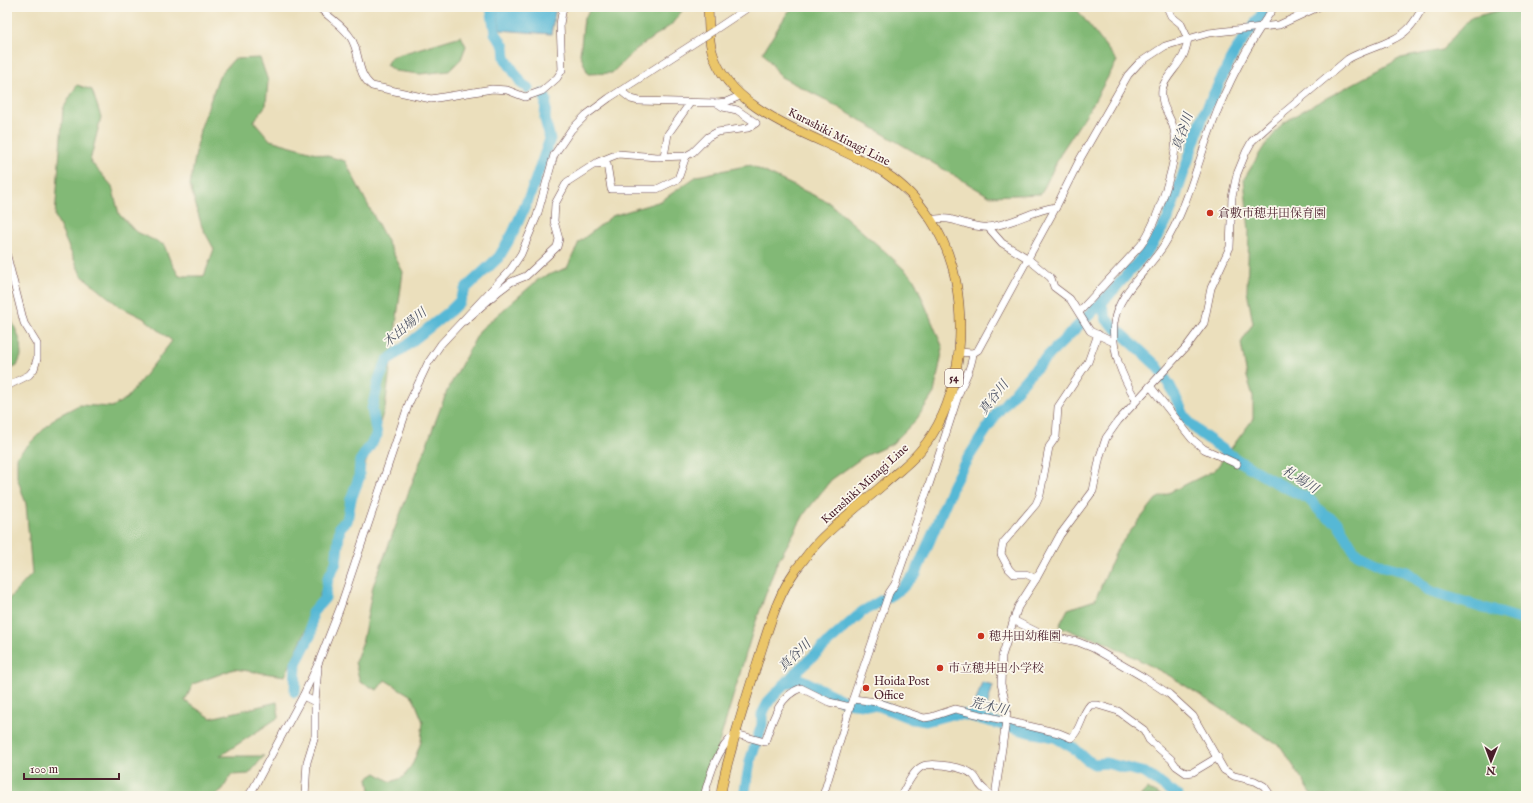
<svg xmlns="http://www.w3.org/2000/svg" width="1533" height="803" font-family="'IM FELL English','Noto Serif JP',serif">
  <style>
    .forest { fill: #82b976; stroke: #666c50 }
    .water { fill: #57b8d5; stroke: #506c80 }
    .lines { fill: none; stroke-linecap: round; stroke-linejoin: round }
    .river { stroke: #57b8d5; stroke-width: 11 }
    .minor-casing { stroke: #623c41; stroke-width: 8 }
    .major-casing { stroke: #623c41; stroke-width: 10 }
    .minor { stroke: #fff; stroke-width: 7 }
    .major { stroke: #ebc669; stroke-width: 9 }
    .minor-bridge-casing { stroke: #623c41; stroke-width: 8; stroke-linecap: butt }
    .minor-bridge { stroke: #fff; stroke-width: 7 }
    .poi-dot { fill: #c8321e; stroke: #fbf7ec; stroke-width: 1.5 }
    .labels { text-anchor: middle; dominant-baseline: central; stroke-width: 3.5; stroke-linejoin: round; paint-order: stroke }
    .shield { fill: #fbf7ec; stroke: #7f6065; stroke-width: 1 }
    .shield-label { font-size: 11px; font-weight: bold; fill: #4a1f2b }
    .street-label { font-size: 12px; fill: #4a1f2b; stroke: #fbf7ec }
    .poi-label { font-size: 12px; fill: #4a1f2b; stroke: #fbf7ec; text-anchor: start }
    .water-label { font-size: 13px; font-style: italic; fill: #4f5566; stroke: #fbf7ec }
  </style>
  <rect width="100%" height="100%" fill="#fbf7ec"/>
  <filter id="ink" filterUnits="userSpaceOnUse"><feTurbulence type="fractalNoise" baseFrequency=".025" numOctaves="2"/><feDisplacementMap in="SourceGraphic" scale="8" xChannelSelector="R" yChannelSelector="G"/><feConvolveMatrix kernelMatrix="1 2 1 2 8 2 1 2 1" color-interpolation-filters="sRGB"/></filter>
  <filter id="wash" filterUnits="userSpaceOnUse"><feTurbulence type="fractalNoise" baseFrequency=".012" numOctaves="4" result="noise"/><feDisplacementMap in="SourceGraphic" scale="16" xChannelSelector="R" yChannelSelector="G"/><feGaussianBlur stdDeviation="0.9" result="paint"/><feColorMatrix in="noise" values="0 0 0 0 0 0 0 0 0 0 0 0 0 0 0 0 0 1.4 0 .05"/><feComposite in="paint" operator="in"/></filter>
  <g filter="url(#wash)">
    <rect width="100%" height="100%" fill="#ebdfbc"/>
    <!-- forest -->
    <g class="forest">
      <path d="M592 7H685L671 25 635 50 612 73 588 74 580 54 584 18Z"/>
      <path d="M796 7H893V8L931 9 933 7H1075L1117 61 1091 107 1062 151 1041 194 989 196 826 100 781 77 763 52 788 12Z"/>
      <path d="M1508 8 1526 11V796H1313L1281 747 1170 676 1101 640 1078 634 1059 626 1068 609 1095 600 1118 547 1156 499 1215 470 1253 419V396L1247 377 1241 343 1253 323 1247 291 1249 231 1244 179 1263 148 1282 124 1304 110 1401 58 1442 50 1470 18Z"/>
      <path d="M461 36 466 46 461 59 449 71 420 74 395 71 386 65 391 57Z"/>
      <path d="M260 58 268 81 266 105 254 121 270 140 345 161 403 272 385 408 313 614 285 676 234 669 193 684 185 701 211 718 277 702 279 717 220 756H264L249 774 231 775 223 789 214 796H7V601L32 574 26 504 17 477V456L56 417 79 405 112 407 127 398 172 341 145 319 119 306 81 275 55 216 63 109 77 85 92 90 101 117 90 161 112 186 119 214 135 231 164 245 170 260 179 276H204L214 249 202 227 190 185 200 130 219 76 234 59Z"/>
      <path d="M750 165 828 202 888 254 914 279 943 348 934 393 916 420 892 444 863 457 831 480 805 513 776 565 754 627 716 753 703 786 701 796H371L368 778 376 773 391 782 404 777 413 763 421 742 423 722 413 697 385 680 377 690 360 682 355 662 362 644 373 586 447 391 480 330 540 278 567 268 579 242 612 216 661 201 697 176Z"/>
      <path d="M7 321 13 323 20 340 21 356 17 366 7 371Z"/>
      <path d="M1147 789 1161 796H1140Z"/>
    </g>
    <!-- water -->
    <g class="water">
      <path d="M496 7H556L551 34 500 30Z"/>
      <path d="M982 682 993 685 987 707 975 704Z"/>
    </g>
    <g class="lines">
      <!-- river -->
      <g class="river">
        <path d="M491 7 495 33 504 46 505 58 522 84 528 88"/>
        <path d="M1101 303 1107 320 1157 366 1170 386 1186 419 1200 433 1236 459 1269 479 1309 499 1322 513 1338 523 1355 552 1384 566 1407 572 1431 592 1520 619H1526"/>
        <path d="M786 684 802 680 846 702 879 706 912 719 926 721 952 714 966 715 1025 731 1055 737 1075 749 1087 760 1094 764 1106 763 1145 773 1178 796"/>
        <path d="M295 692 296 663 311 634 312 613 325 598 328 578 336 563 340 526 347 521 351 499 359 478 360 461 377 435 372 409 379 379 387 361 450 311 459 302 466 288 499 257 513 233 530 195 550 139 545 119 546 99 543 94"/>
        <path d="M744 796 750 761 762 725V714L769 701 798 670 862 612 901 589 916 573 953 485 963 466 997 413 1031 373 1110 294 1150 248 1168 219 1203 116 1234 53 1267 7"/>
      </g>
    </g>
  </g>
  <g filter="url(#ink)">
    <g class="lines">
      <!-- minor casing -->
      <g class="minor-casing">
        <g id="minor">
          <path d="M319 7C329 18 343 25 351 38 361 54 356 74 372 86L431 99 492 89 507 90 525 97 542 91 557 78 562 70 560 24 563 7"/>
          <path d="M713 31 749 7"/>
          <path d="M621 91 631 99 639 101 717 103 726 102 740 96"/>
          <path d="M664 156 668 134 690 103"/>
          <path d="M596 165 607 164 611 189H657L678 179 686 156"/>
          <path d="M931 220C953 214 968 229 988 227 1014 224 1032 210 1056 207"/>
          <path d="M988 227 1002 243 1027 258 1051 278 1054 287 1070 299 1090 331 1113 342"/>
          <path d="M7 256 24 323 37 344V359L34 369 29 375 7 386"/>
          <path d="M1079 312 1141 245C1156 224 1181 156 1174 130 1171 115 1160 107 1162 90 1163 79 1180 65 1184 54 1186 49 1187 44 1188 39L1181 24 1171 16 1167 7"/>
          <path d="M465 321 499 291 511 282 526 276 557 247 559 239 554 221 555 204 567 182 598 162 618 154 657 157 686 156 693 152 708 137 717 132 748 128 756 123 737 110 723 107 717 103"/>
          <path d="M958 352 973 353 978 350 1056 207 1080 159 1128 75 1139 63 1165 46 1188 39 1209 33 1279 25 1318 7"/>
          <path d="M1150 386 1192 439 1204 449 1237 464"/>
          <path d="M1136 400C1122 376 1111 352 1114 323 1118 292 1148 271 1164 245 1187 209 1197 164 1212 125 1227 84 1249 43 1274 7"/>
          <path d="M1036 579 1026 574H1014L1009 569 1001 554 1003 543 1036 504 1040 495 1049 447 1056 437 1058 407 1088 362 1098 334"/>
          <path d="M1013 620 1043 635 1078 642 1093 648 1143 677 1169 694 1193 716 1224 770 1234 776 1255 781 1264 786 1271 796"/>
          <path d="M303 696 315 702V736L307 762 305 796"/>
          <path d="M853 699 877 702 924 718 931 717 955 709 1059 733 1071 738C1081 730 1081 715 1090 705H1098L1118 711 1144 730 1149 740 1171 759 1176 766 1186 773 1193 772 1218 757"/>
          <path d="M315 702 318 668"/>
          <path d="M248 796 253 789 303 696 318 664 340 608 409 403 428 363 441 344 511 269 521 254 537 216 554 155 571 130 586 115 609 98 702 38"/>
          <path d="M704 796C710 774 717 748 736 734L765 742C772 722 778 696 801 688L829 702 850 707"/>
          <path d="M823 796 850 707 889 593 895 584C917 521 938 459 958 396 963 381 972 369 973 353"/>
          <path d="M901 796C906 787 913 770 923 766 932 762 966 767 973 775 976 777 978 782 980 785 983 789 988 792 991 796"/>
          <path d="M995 796 1006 721 1007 708 1001 684 1002 656 1018 607 1036 579 1060 535 1093 491 1100 456 1106 438 1118 421 1187 346 1204 323 1211 288 1230 247 1232 197 1237 174 1246 152 1252 141 1274 121 1348 59C1365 49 1394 43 1407 30 1414 24 1418 15 1423 7"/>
        </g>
      </g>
      <!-- major casing -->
      <g class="major-casing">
        <path id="major" d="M708 7C709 22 708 37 712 51 731 119 831 138 885 173 922 197 948 239 956 282 966 339 958 407 920 451 909 464 895 474 883 485 862 503 839 521 820 540 811 549 803 561 795 571 778 595 771 621 762 648 752 680 742 711 733 743 729 760 722 778 721 796"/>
      </g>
      <!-- minor -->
      <use href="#minor" class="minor"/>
      <!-- major -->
      <use href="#major" class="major"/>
      <!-- minor-bridge casing -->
      <g class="minor-bridge-casing">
        <path id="minor-bridge" d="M702 38 713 31"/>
      </g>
      <!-- minor-bridge -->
      <use href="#minor-bridge" class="minor-bridge"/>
    </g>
  </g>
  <!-- markers -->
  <g class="poi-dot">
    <circle cx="1210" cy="213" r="4"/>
    <circle cx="981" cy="636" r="4"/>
    <circle cx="940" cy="668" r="4"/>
    <circle cx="866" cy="688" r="4"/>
  </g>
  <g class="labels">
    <!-- shield labels -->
    <rect class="shield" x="945" y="369" width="18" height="18" rx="3"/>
    <g class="shield-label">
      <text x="954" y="378">54</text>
    </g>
    <!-- street labels -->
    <g class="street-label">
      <text transform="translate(839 137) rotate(27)">Kurashiki Minagi Line</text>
      <text transform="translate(865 484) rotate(-42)">Kurashiki Minagi Line</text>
    </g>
    <!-- poi labels -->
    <g class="poi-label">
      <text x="1218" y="213">倉敷市穂井田保育園</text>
      <text x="989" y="636">穂井田幼稚園</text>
      <text x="948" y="668">市立穂井田小学校</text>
      <text x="874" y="681">Hoida Post<tspan x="874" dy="14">Office</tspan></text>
    </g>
    <!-- water labels -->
    <g class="water-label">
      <text transform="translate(1183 132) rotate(-71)">真谷川</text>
      <text transform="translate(405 328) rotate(-40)">木出場川</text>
      <text transform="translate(994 398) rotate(-52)">真谷川</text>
      <text transform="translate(1300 480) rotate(32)">札場川</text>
      <text transform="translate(795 656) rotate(-44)">真谷川</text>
      <text transform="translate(989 707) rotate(13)">荒木川</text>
    </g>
  </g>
  <!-- margin -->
  <rect width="1533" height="803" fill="none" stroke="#fbf7ec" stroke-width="24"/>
  <!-- north arrow -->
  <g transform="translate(1491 761) rotate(181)" stroke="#fbf7ec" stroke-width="3" paint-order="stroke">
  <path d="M0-3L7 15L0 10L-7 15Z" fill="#4a1f2b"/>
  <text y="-6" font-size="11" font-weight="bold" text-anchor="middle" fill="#4a1f2b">N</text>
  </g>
  <!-- scale -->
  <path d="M24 773v6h95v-6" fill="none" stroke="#4a1f2b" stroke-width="2"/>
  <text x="30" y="773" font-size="12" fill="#4a1f2b" stroke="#fbf7ec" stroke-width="3" paint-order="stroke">100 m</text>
</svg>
